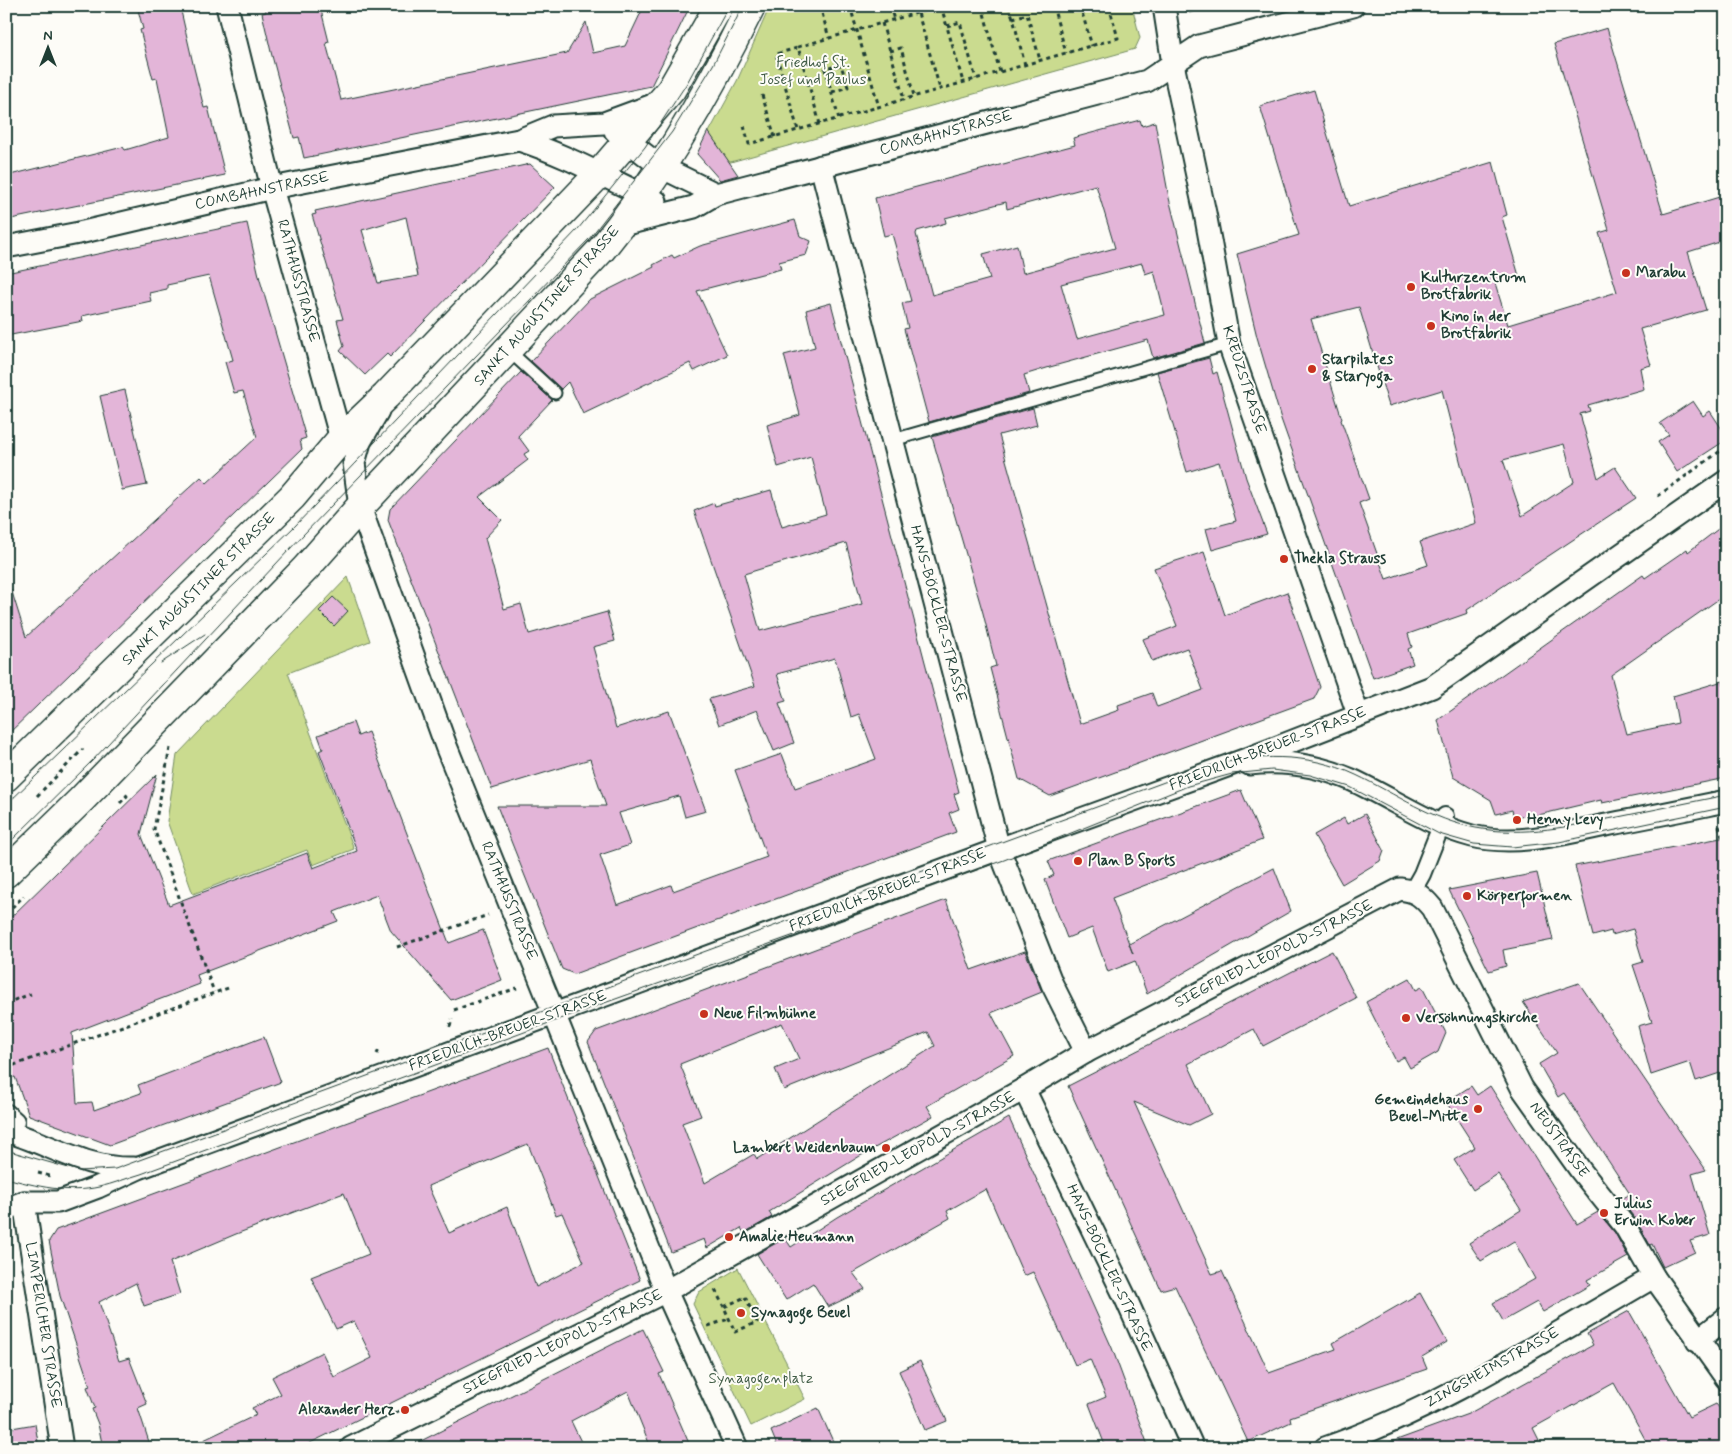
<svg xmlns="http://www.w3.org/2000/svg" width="1732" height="1454" font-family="Mynerve,sans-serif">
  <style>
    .green { fill: #cadb8f; stroke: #748c62 }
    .building { fill: #e3b5d8; stroke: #1f3d34; fill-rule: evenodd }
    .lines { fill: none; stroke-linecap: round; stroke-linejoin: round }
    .service-casing { stroke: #1f3d34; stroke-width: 15 }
    .pedestrian-casing { stroke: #1f3d34; stroke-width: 20 }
    .minor-casing { stroke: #1f3d34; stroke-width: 25 }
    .primary-casing { stroke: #1f3d34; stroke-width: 31 }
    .path { stroke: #1f3d34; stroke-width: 3; stroke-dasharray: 4 4; stroke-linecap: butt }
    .service { stroke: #fdfcf7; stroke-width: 11 }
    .pedestrian { stroke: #fdfcf7; stroke-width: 16 }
    .minor { stroke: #fdfcf7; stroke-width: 21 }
    .primary { stroke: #fdfcf7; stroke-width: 28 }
    .tram { stroke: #1f3d34; stroke-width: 1 }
    .poi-dot { fill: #c8321e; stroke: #fdfcf7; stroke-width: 2 }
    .labels { text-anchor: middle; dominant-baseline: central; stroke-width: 4; stroke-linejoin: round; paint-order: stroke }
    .park-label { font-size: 15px; fill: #415d46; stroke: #fdfcf7 }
    .street-label { font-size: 15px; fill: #1f3d34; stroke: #fdfcf7 }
    .poi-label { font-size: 15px; font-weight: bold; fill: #1f3d34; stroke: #fdfcf7; text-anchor: start }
  </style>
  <rect width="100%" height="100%" fill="#fdfcf7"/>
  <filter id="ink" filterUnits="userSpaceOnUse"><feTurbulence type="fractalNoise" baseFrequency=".02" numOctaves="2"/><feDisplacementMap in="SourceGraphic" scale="10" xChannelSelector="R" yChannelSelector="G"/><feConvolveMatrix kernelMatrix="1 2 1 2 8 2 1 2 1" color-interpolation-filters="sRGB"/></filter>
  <g filter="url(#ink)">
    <!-- green -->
    <g class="green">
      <path d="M770 6H1132L1140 38 1135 49 727 163 697 154 737 81Z"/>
      <path d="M348 577 370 641 288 673 354 849 313 865 307 850 193 894 167 821 177 755Z"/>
      <path d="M738 1268 805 1399 751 1426 693 1304 699 1292Z"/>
    </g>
    <!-- building -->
    <g class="building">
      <path d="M137 6H177L178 11H181L194 68 204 108 208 107 225 175 6 220V176L123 147 125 150 169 137 157 78 153 79 140 30 143 29Z"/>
      <path d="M265 6H320L329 42 326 43 341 100 567 53 586 22 593 53 625 46 644 6H690L651 86 304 158 299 137 294 138 271 52 262 13 266 12Z"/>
      <path d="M1607 28 1663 214 1726 195V240L1688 252 1706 310 1640 329 1651 365 1640 368 1644 389 1588 405 1590 411 1580 414 1598 478 1615 467 1636 498 1467 610 1468 613 1408 634 1412 647 1408 649 1413 664 1373 678 1281 419 1257 337 1237 254 1299 235 1260 106 1314 90 1349 206 1493 162 1507 215 1502 217 1519 276 1495 283 1508 325 1617 292 1599 233 1609 230 1554 44ZM1359 307 1389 406 1442 390 1476 523 1420 542 1428 565 1386 579 1359 503 1369 499 1341 420 1342 419 1311 319ZM1564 444 1574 482 1522 516 1503 460Z"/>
      <path d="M1140 120 1142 126 1155 122 1169 198 1205 343 1153 358 1148 340 1050 367 1024 375 1029 393 929 422 904 329 908 328 902 303 911 301 892 234 884 236 875 198 1075 145 1073 138ZM1096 185 1115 248 1023 273 1017 245 983 254 990 279 932 295 916 234 917 231 946 223 945 218 1006 202 1007 209ZM1142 263 1145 274 1154 271 1165 315 1077 339 1061 284Z"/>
      <path d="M708 131 738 175 720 180 697 154Z"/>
      <path d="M530 164 555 187 390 357 387 354 365 375 340 351 344 346 337 320 343 319 312 215 316 214 315 211ZM406 217 418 276 378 283 362 230Z"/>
      <path d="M795 220 800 236 811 241 806 255 779 262 781 269 697 291 727 355 694 371 690 363 583 414 568 382 561 389 531 361 590 299 654 267 653 265 672 255 674 258 700 246Z"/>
      <path d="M247 223 260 280 306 438 300 440 302 449 6 736V590L11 589 26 637 201 477 207 483 257 437 243 391 234 393 225 362 233 360 209 276 167 285V289L149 293 151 301 82 316 83 321 6 336V273Z"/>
      <path d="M831 303 959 792 954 794 959 809 949 813 956 832 574 974 562 969 497 806H606L590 759 492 789 388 520 390 509 521 372 552 400 518 436 529 451 524 454 528 460 479 497 502 520 485 538 504 609 521 604 529 634 607 612 615 641 593 647 616 728 669 711 706 811 685 817 679 796 619 813 630 845 600 855 617 905 671 885 673 891 767 857 735 770 782 754 795 788 876 759 859 714 851 717 835 658 777 674 786 701 779 703 794 743 774 751 757 710 719 725 709 699 755 686 694 511 714 503 715 506 771 490 782 527 826 514 811 457 778 467 767 425 800 415 784 355 815 347 806 310ZM846 543 862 604 760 631 744 574Z"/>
      <path d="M1209 358 1213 374 1217 372 1246 478 1267 534 1212 550 1206 529 1236 521 1219 462 1187 472 1157 372Z"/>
      <path d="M125 390 147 485 122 490 100 396Z"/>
      <path d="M1693 401 1703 416 1710 411 1726 435V440L1677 472 1658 442 1669 435 1660 423Z"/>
      <path d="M1033 408 1037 425 999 435 1080 724 1119 710 1118 705 1152 693 1157 707 1203 690 1187 648 1152 661 1143 639 1177 626 1154 568 1204 552 1225 615 1287 592 1320 687 1314 699 1050 796 1019 779 990 668 996 666 983 613 932 437Z"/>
      <path d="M1726 523V594L1611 675 1627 734 1678 723 1673 696 1723 681 1726 697V778L1602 803 1601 800 1526 818 1525 816 1514 818 1512 810 1496 814 1491 800 1453 777 1438 720 1643 575 1645 578 1687 549 1688 552Z"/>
      <path d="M333 597 348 611 334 626 319 611Z"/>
      <path d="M353 722 358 736 368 732 449 943 483 930 502 980 451 1000 391 931 377 895 334 912 338 921 197 975 200 984 72 1033 77 1103 92 1102 94 1110 141 1093 138 1085 264 1037 281 1082 110 1145 29 1115 15 1077 6 1079V922L157 774 141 834 169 905 307 853 313 868 357 851 319 751 323 749 318 735Z"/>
      <path d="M1241 790 1262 840 1112 898 1133 954 1129 944 1274 868 1291 911 1147 994 1135 961 1108 972 1092 928 1067 938 1045 880 1054 875 1048 861Z"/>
      <path d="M1365 814 1384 850 1380 861 1342 884 1314 835 1344 818 1347 824Z"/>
      <path d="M1726 837V1071L1696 1081 1690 1062 1651 1075 1638 1026 1652 1022 1633 965 1643 962 1633 929 1612 935 1611 931 1593 936 1575 866Z"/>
      <path d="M1537 873 1553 940 1503 950 1506 966 1489 971 1449 890Z"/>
      <path d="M946 900 971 970 1025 951 1042 992 991 1013 1014 1056 927 1106 933 1116 860 1156 769 1212 772 1217 744 1233 741 1228 707 1248 704 1239 671 1252 588 1042 596 1031ZM782 1023 799 1059 775 1069 784 1090 928 1032 935 1046 757 1159 754 1154 705 1183 682 1123 701 1116 680 1064Z"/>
      <path d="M1332 951 1356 998 1263 1046 1254 1029 1188 1064 1211 1114 1189 1125 1134 1102 1212 1274 1222 1271 1269 1373 1336 1349 1333 1343 1420 1293 1447 1342 1422 1357 1427 1369 1290 1417 1291 1422 1248 1442 1175 1286 1161 1290 1068 1086Z"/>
      <path d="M1410 978 1416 990 1422 987 1446 1033 1438 1052 1410 1068 1404 1057 1396 1061 1366 1002Z"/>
      <path d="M1579 983 1706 1170 1692 1174 1710 1235 1690 1241 1695 1252 1663 1267 1652 1244 1650 1245 1636 1220 1620 1199 1630 1194 1564 1093 1558 1097 1539 1064 1557 1053 1523 1002Z"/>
      <path d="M548 1048 640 1280 300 1448H187L256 1415 252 1408 281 1394 272 1377 322 1352 334 1377 372 1358 354 1321 336 1329 311 1277 369 1254 344 1193 236 1234 170 1262 180 1294 144 1306 136 1283 99 1302 119 1361 129 1358 147 1404 138 1408 151 1448H103L98 1424 92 1409 95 1408 87 1387 90 1386 60 1296 49 1241 56 1230ZM528 1144 556 1215 562 1213 584 1262 536 1287 507 1207 449 1233 428 1186Z"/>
      <path d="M1471 1086 1477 1095 1490 1086 1577 1224 1598 1212 1615 1233 1628 1257 1587 1280 1590 1285 1543 1312 1537 1302 1503 1321 1493 1303 1535 1279 1514 1241 1481 1261 1469 1243 1521 1210 1498 1174 1473 1190 1454 1160 1475 1147 1446 1102Z"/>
      <path d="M1009 1118 1112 1348 1149 1448H1106L1089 1404 1106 1397 1090 1359 1075 1365 1033 1272 1024 1276 986 1189 947 1211 950 1218 853 1273 865 1289 828 1307 813 1283 786 1300 757 1254 785 1238 791 1247 837 1217Z"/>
      <path d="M1629 1311 1689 1417 1716 1404 1726 1416V1448H1650L1614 1383 1533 1428 1539 1440 1526 1448H1383V1445L1468 1414 1512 1390 1593 1345 1587 1334Z"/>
      <path d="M643 1329 664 1372 659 1374 691 1448H651L628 1391 571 1421 584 1448H407Z"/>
      <path d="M920 1361 947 1421 925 1430 899 1371Z"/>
      <path d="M818 1408 836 1448H778L771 1431Z"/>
      <path d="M35 1424 39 1448H6V1429Z"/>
    </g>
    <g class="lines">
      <!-- service casing -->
      <g class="service-casing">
        <g id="service">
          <path d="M508 350 555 393"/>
          <path d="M893 440 1229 344"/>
        </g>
      </g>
      <!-- pedestrian casing -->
      <g class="pedestrian-casing">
        <g id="pedestrian">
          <path d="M1413 890 1422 874 1445 816"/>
          <path d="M6 1112 16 1121"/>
        </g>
      </g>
      <!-- minor casing -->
      <g class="minor-casing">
        <g id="minor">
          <path d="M227 6 272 188 341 439"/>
          <path d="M1164 6 1173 64 1205 213 1229 344 1358 714"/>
          <path d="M615 131 661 167 716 194"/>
          <path d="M519 140C567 155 610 180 656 201"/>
          <path d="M821 166 999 849 1052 984 1086 1052"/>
          <path d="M622 225 694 207 716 194 1147 81 1199 46 1353 6"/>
          <path d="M6 247 79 233 272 188 519 140 553 126 604 123 661 102"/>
          <path d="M378 411 360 442 354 463 360 507 446 746 666 1291 737 1448"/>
          <path d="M1249 764C1284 760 1320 766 1352 780 1393 799 1429 825 1472 836 1517 847 1567 833 1611 824 1649 817 1687 809 1726 801"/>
          <path d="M1024 1089 1126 1299 1193 1448"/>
          <path d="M6 1131C50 1144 88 1170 134 1168"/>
          <path d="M24 1202 62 1448"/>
          <path d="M6 1209 24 1202H58L98 1187 139 1168 999 849 1252 757 1432 687 1726 481"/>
          <path d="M1697 1341 1726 1318"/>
          <path d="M351 1448 666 1291 1024 1089 1086 1052 1400 889C1416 891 1422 896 1432 908L1522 1088 1581 1171 1625 1226 1654 1277 1726 1378"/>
          <path d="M1325 1448C1439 1409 1549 1337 1654 1277"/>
        </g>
      </g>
      <!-- primary casing -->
      <g class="primary-casing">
        <g id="primary">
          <path d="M6 777 292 497 341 439 386 396 598 175 671 90 719 6"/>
          <path d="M6 873 81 800 306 568 360 507 601 250C661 176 709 92 751 6"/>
        </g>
      </g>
      <!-- path -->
      <g class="path">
        <path d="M820 6 829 38"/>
        <path d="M850 6 879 107"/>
        <path d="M890 6 894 20"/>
        <path d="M916 6 940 89"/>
        <path d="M941 6 963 82"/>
        <path d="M982 6 1000 72"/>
        <path d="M1009 6 1013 18"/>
        <path d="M1053 6 1066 53"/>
        <path d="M1080 6 1092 46"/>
        <path d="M1189 12 1207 6"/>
        <path d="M882 23 904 99"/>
        <path d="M947 26 960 22 976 79"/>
        <path d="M797 48 776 54 798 130"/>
        <path d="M890 51 901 48 914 96"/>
        <path d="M1025 65 1013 18 1027 14 1040 60"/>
        <path d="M832 92 848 87 841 65 825 69 839 119"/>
        <path d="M762 95 775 137"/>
        <path d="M820 124 798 47 941 6"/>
        <path d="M744 126 749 144 1118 38 1109 6"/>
        <path d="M1658 496 1726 447"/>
        <path d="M170 748 154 829 214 992"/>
        <path d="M37 796 83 749"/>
        <path d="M120 803 127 796 124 793"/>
        <path d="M1719 826 1722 837"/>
        <path d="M6 913 24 896"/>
        <path d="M397 947 488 915"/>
        <path d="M6 1003 31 994"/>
        <path d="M454 1010 517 988"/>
        <path d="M450 1027 452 1019"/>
        <path d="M377 1054 380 1048"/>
        <path d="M6 1068 231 987"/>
        <path d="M38 1173 50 1176"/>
        <path d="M715 1290 724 1307"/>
        <path d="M745 1297 757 1322 735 1332 724 1307Z"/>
        <path d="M708 1326 729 1319"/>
      </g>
      <!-- service -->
      <use href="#service" class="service"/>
      <!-- pedestrian -->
      <use href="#pedestrian" class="pedestrian"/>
      <!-- minor -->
      <use href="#minor" class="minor"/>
      <!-- primary -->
      <use href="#primary" class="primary"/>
      <!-- tram -->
      <g class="tram">
        <path d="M161 663 205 634"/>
        <path d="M6 805 295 526 578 229 645 147 687 83 729 6"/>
        <path d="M6 846 93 760 303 535 589 239 672 132 713 65 743 6"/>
        <path d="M6 1150 79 1171 115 1169 1205 767C1254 754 1308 752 1356 775 1396 794 1432 820 1476 828 1524 837 1571 826 1618 817 1654 810 1690 802 1726 795"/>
        <path d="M6 1178C36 1186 68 1194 99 1187 113 1184 127 1178 141 1174L557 1020 1004 860 1188 786 1232 774 1272 770 1310 775 1350 787 1439 834 1474 844 1512 847 1559 842 1726 807"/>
      </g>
    </g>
  </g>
  <!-- markers -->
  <g class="poi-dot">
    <circle cx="1626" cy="273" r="5"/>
    <circle cx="1411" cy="287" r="5"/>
    <circle cx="1431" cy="326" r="5"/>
    <circle cx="1312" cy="369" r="5"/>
    <circle cx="1284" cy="559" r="5"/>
    <circle cx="1517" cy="820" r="5"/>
    <circle cx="1078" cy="861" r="5"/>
    <circle cx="1467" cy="896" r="5"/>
    <circle cx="704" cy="1014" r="5"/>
    <circle cx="1406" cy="1018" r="5"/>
    <circle cx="1478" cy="1109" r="5"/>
    <circle cx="886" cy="1148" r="5"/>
    <circle cx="1604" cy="1213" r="5"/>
    <circle cx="729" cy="1237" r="5"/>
    <circle cx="741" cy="1313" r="5"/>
    <circle cx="405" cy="1410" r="5"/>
  </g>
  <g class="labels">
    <!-- park labels -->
    <g class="park-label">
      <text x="813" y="63">Friedhof St.<tspan x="813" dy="17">Josef und Paulus</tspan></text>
      <text x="761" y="1379">Synagogenplatz</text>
    </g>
    <!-- street labels -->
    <g class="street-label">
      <text transform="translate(946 133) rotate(-15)">COMBAHNSTRASSE</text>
      <text transform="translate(262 191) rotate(-12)">COMBAHNSTRASSE</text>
      <text transform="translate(298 281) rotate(75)">RATHAUSSTRASSE</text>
      <text transform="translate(547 306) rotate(-48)">SANKT AUGUSTINER STRASSE</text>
      <text transform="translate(1244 380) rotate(72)">KREUZSTRASSE</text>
      <text transform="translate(199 589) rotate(-45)">SANKT AUGUSTINER STRASSE</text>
      <text transform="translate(938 614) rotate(75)">HANS-BÖCKLER-STRASSE</text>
      <text transform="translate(1268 749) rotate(-21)">FRIEDRICH-BREUER-STRASSE</text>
      <text transform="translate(888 890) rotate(-21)">FRIEDRICH-BREUER-STRASSE</text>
      <text transform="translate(509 901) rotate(68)">RATHAUSSTRASSE</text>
      <text transform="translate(1274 954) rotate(-27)">SIEGFRIED-LEOPOLD-STRASSE</text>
      <text transform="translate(508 1031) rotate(-20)">FRIEDRICH-BREUER-STRASSE</text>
      <text transform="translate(1559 1140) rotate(54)">NEUSTRASSE</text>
      <text transform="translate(918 1149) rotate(-29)">SIEGFRIED-LEOPOLD-STRASSE</text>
      <text transform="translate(1109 1268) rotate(65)">HANS-BÖCKLER-STRASSE</text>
      <text transform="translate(43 1325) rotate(81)">LIMPERICHER STRASSE</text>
      <text transform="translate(563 1342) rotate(-26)">SIEGFRIED-LEOPOLD-STRASSE</text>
      <text transform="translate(1492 1368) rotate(-29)">ZINGSHEIMSTRASSE</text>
    </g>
    <!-- poi labels -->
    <g class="poi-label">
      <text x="1636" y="273">Marabu</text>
      <text x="1421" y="278">Kulturzentrum<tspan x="1421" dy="17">Brotfabrik</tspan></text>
      <text x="1441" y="317">Kino in der<tspan x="1441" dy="17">Brotfabrik</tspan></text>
      <text x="1322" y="360">Starpilates<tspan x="1322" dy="17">&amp; Staryoga</tspan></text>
      <text x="1294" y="559">Thekla Strauss</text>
      <text x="1527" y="820">Henny Levy</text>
      <text x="1088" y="861">Plan B Sports</text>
      <text x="1477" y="896">Körperformen</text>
      <text x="714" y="1014">Neue Filmbühne</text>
      <text x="1416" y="1018">Versöhnungskirche</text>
      <text x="1468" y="1100" text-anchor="end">Gemeindehaus<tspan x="1468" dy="17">Beuel-Mitte</tspan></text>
      <text x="876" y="1148" text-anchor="end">Lambert Weidenbaum</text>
      <text x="1614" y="1204">Julius<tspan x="1614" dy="17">Erwin Kober</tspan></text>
      <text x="739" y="1237">Amalie Heumann</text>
      <text x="751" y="1313">Synagoge Beuel</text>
      <text x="395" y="1410" text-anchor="end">Alexander Herz</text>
    </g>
  </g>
  <!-- margin -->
  <rect width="1732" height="1454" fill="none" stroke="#fdfcf7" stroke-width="25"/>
  <rect x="12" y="12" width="1707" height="1429" fill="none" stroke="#1f3d34" stroke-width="2" filter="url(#ink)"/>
  <!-- north arrow -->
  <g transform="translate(48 48)" stroke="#fdfcf7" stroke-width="4" paint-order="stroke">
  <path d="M0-4L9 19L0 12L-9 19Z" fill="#1f3d34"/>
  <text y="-8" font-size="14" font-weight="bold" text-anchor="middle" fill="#1f3d34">N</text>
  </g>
</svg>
